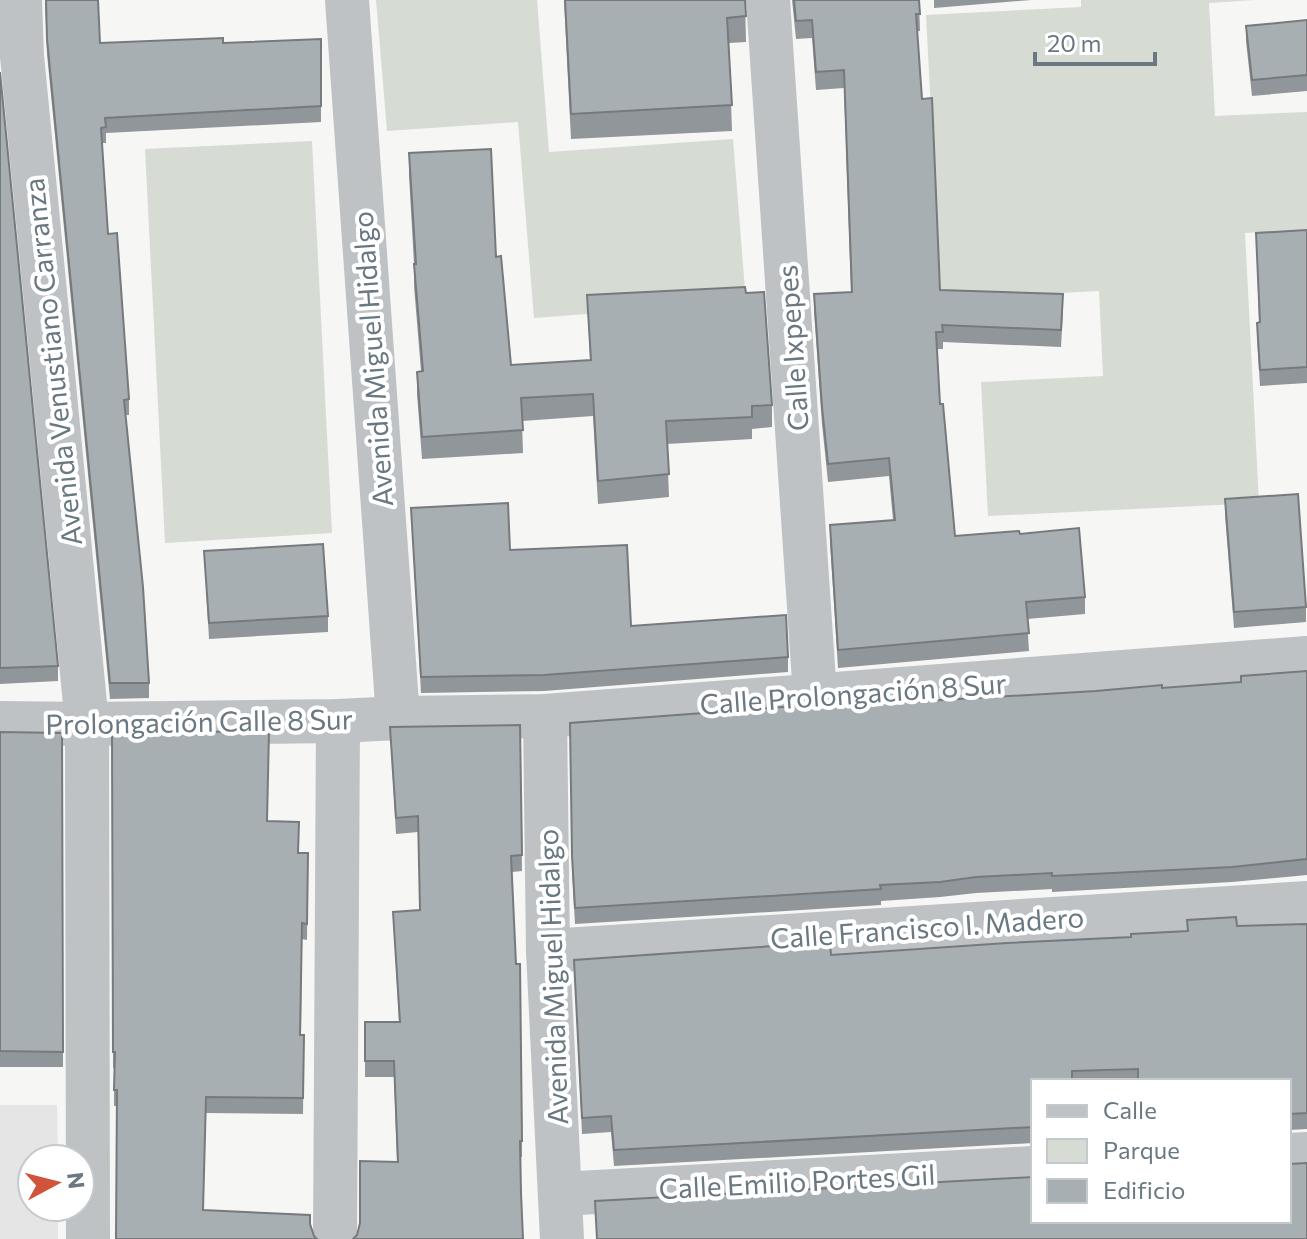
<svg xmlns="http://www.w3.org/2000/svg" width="1307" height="1239" font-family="Commissioner,sans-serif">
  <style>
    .built { fill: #e4e5e4 }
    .green { fill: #d6dbd3 }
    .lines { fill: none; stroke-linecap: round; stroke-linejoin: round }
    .minor { stroke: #bec2c5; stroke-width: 44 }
    .wall { fill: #90969a }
    .building { fill: #a8afb3; stroke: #767a7d; stroke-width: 2 }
    .labels { text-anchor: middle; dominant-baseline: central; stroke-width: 8; stroke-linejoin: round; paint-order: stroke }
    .street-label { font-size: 28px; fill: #697881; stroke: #fff }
  </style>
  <rect width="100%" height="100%" fill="#f6f6f4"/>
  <!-- built -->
  <path class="built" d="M0 1105H57L58 1159H32V1207H58V1239H0Z"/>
  <!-- green -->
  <g class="green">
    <path d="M376 0H537L549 152 733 139 746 302 534 318 518 122 387 131Z"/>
    <path d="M1081 0H1254L1209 3 1215 116 1307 112V230L1245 233 1259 503 988 516 981 382 1103 376 1099 291 941 299 926 15 1081 7Z"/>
    <path d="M312 141 332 533 165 543 145 149Z"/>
  </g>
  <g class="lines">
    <!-- minor -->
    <g class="minor">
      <path d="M20 0 22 56 87 724 88 1239"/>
      <path d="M347 0 398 718"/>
      <path d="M768 0 815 696"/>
      <path d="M545 716 548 951 562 1239"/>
      <path d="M0 723 87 724 338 721 398 718 545 716 1307 658"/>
      <path d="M548 951 1307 903"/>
      <path d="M1289 1155 1307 1154"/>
      <path d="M560 1194 1033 1168"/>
      <path d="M335 1239 338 721"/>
    </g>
  </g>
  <!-- wall -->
  <g class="wall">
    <path d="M45 0 100 43H223L321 39V122L106 133V143H102L108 234 129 399V415H126L149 683V698L110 699 47 54Z"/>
    <path d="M564 0H745L746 42 729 43 732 131 571 139Z"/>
    <path d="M792 0H919L920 31H917L922 99 940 290 1063 311 1061 347 943 342V349H937L940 404 955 536 1020 534 1085 597V614L1027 619 1029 651 838 668 830 542V525L893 520 889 476 828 482 822 424 814 311V294L851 292 844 88 816 90 812 38 796 39Z"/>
    <path d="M934 0H1031L934 8Z"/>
    <path d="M1307 20V91L1252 96 1246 41V26Z"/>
    <path d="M0 72 58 666V681L0 684Z"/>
    <path d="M409 153 496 257 511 365 590 360 587 295 746 293 772 405V427L752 429V439L667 444 669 497 598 504 593 416 522 421 523 453 422 459 417 394V372L421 371 414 286V264L409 175Z"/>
    <path d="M1307 230V383L1260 386 1257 338V323L1259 322 1256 233Z"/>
    <path d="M1225 499 1306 607V622L1234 628 1225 515Z"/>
    <path d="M411 508 510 550 631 626 788 657V672L544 691 421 693Z"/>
    <path d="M204 551 328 616V632L209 639Z"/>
    <path d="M1307 671V875L1232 882 1052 892V889L976 893 940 897 881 901V905L575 924 572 871 570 723 823 707 1162 688 1241 682Z"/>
    <path d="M520 725 522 871 512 872 522 1141V1157H520L521 1193 357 1235 397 1162 394 1077H365V1022H399L393 912 420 910 418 832 396 834 390 727Z"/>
    <path d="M0 732 62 733 63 1067H0Z"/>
    <path d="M112 733 267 821 298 853H308L307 940 302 939 301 1035H304L303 1114 206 1113 116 1239 117 1106H114V1068H113Z"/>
    <path d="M1187 920 1237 926 1307 924V1129L1289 1130V1081H1033V1143L614 1166 611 1132 582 1134 574 960 831 955 1131 937 1187 931Z"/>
  </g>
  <!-- building -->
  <g class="building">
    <path d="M46 0H98L100 43 223 38V43L321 39V106L105 118 106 127 101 128 108 234 117 233 129 399 124 400 143 587 149 683H110L47 39Z"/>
    <path d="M565 0H745L746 16 727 18 732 105 571 114Z"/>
    <path d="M794 0H919L920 14H916L922 99 932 98 940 290 1063 294 1061 330 942 325 943 332H936L940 404H943L955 536 1019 531 1020 534 1079 528 1085 597 1026 602 1029 633 838 650 830 525 895 520 889 458 828 464 822 407 814 294 852 292 844 70 816 72 812 20 796 21Z"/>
    <path d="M1307 20V75L1252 80 1246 26Z"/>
    <path d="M0 72 58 666 0 668Z"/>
    <path d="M491 149 496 257 501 256 511 365 591 360 587 295 745 287 746 293 764 292 772 405 752 406V417L666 421 669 474 598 481 593 394 521 398 523 430 422 437 417 372 423 371 414 264H416L409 153Z"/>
    <path d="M1307 230V367L1260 370 1257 323 1260 322 1256 233Z"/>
    <path d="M1298 494 1306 607 1234 612 1225 499Z"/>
    <path d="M508 503 510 550 627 545 631 626 786 615 788 657 544 675 421 677 411 508Z"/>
    <path d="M323 544 328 616 209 623 204 551Z"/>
    <path d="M1307 671V859L1232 867 1052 876V873L976 877 940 882 880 885 881 889 575 908 572 855 570 723 823 704V707L1096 691 1162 685V688L1241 682V676Z"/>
    <path d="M520 725 522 855 511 856 516 964H520L522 1141H520L521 1193 523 1239H353L357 1235 360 1223V1161L398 1162 394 1061H365V1022H400L393 912 420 910 418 816 396 818 390 727Z"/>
    <path d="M269 731 267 821 299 822 298 853H308L307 924 302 923 300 1035H304L303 1098 206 1097 203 1210 310 1215V1224L314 1236 317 1239H116L117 1090H114L115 1052H113L112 733Z"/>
    <path d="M0 732 62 733 63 1052 0 1051Z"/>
    <path d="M1236 917 1237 926 1307 924V1113L1289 1114V1081H1138V1069L1072 1071V1081H1033V1127L614 1150 611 1116 582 1118 574 960 830 942 831 955 1007 943 1131 937V934L1188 931 1187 920Z"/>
    <path d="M1307 1163V1239H597L595 1201 1033 1177V1221H1289V1164Z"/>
  </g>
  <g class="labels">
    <!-- street labels -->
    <g class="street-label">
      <text transform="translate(792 348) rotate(-94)">Calle Ixpepes</text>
      <text transform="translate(372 359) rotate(-94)">Avenida Miguel Hidalgo</text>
      <text transform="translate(52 362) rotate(-96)">Avenida Venustiano Carranza</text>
      <text transform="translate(853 693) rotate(-4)">Calle Prolongación 8 Sur</text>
      <text transform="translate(199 721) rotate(-1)">Prolongación Calle 8 Sur</text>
      <text transform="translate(927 927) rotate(-4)">Calle Francisco I. Madero</text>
      <text transform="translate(552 977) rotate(-92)">Avenida Miguel Hidalgo</text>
      <text transform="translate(797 1181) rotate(-3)">Calle Emilio Portes Gil</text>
    </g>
  </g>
  <!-- legend -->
  <rect x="1031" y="1079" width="260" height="144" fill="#ffffff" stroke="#c3c9cd" stroke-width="2"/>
  <rect x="1047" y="1105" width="40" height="12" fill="#bec2c5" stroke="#c3c9cd" stroke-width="2"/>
  <text x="1103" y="1119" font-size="24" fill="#697881">Calle</text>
  <rect x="1047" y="1139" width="40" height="24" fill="#d6dbd3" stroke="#c3c9cd" stroke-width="2"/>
  <text x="1103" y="1159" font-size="24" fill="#697881">Parque</text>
  <rect x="1047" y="1179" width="40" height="24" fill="#a8afb3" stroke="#c3c9cd" stroke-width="2"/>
  <text x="1103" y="1199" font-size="24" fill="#697881">Edificio</text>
  <!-- north arrow -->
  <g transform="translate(56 1183) rotate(83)"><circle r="38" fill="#ffffff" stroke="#c3c9cd" stroke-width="2"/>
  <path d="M0-6L14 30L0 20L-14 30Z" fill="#d0543a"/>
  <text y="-12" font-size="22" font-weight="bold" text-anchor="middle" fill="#697881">N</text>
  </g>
  <!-- scale -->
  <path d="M1035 52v12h120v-12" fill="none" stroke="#697881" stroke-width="4"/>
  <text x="1047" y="52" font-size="24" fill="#697881" stroke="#ffffff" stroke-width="6" paint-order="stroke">20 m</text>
</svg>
